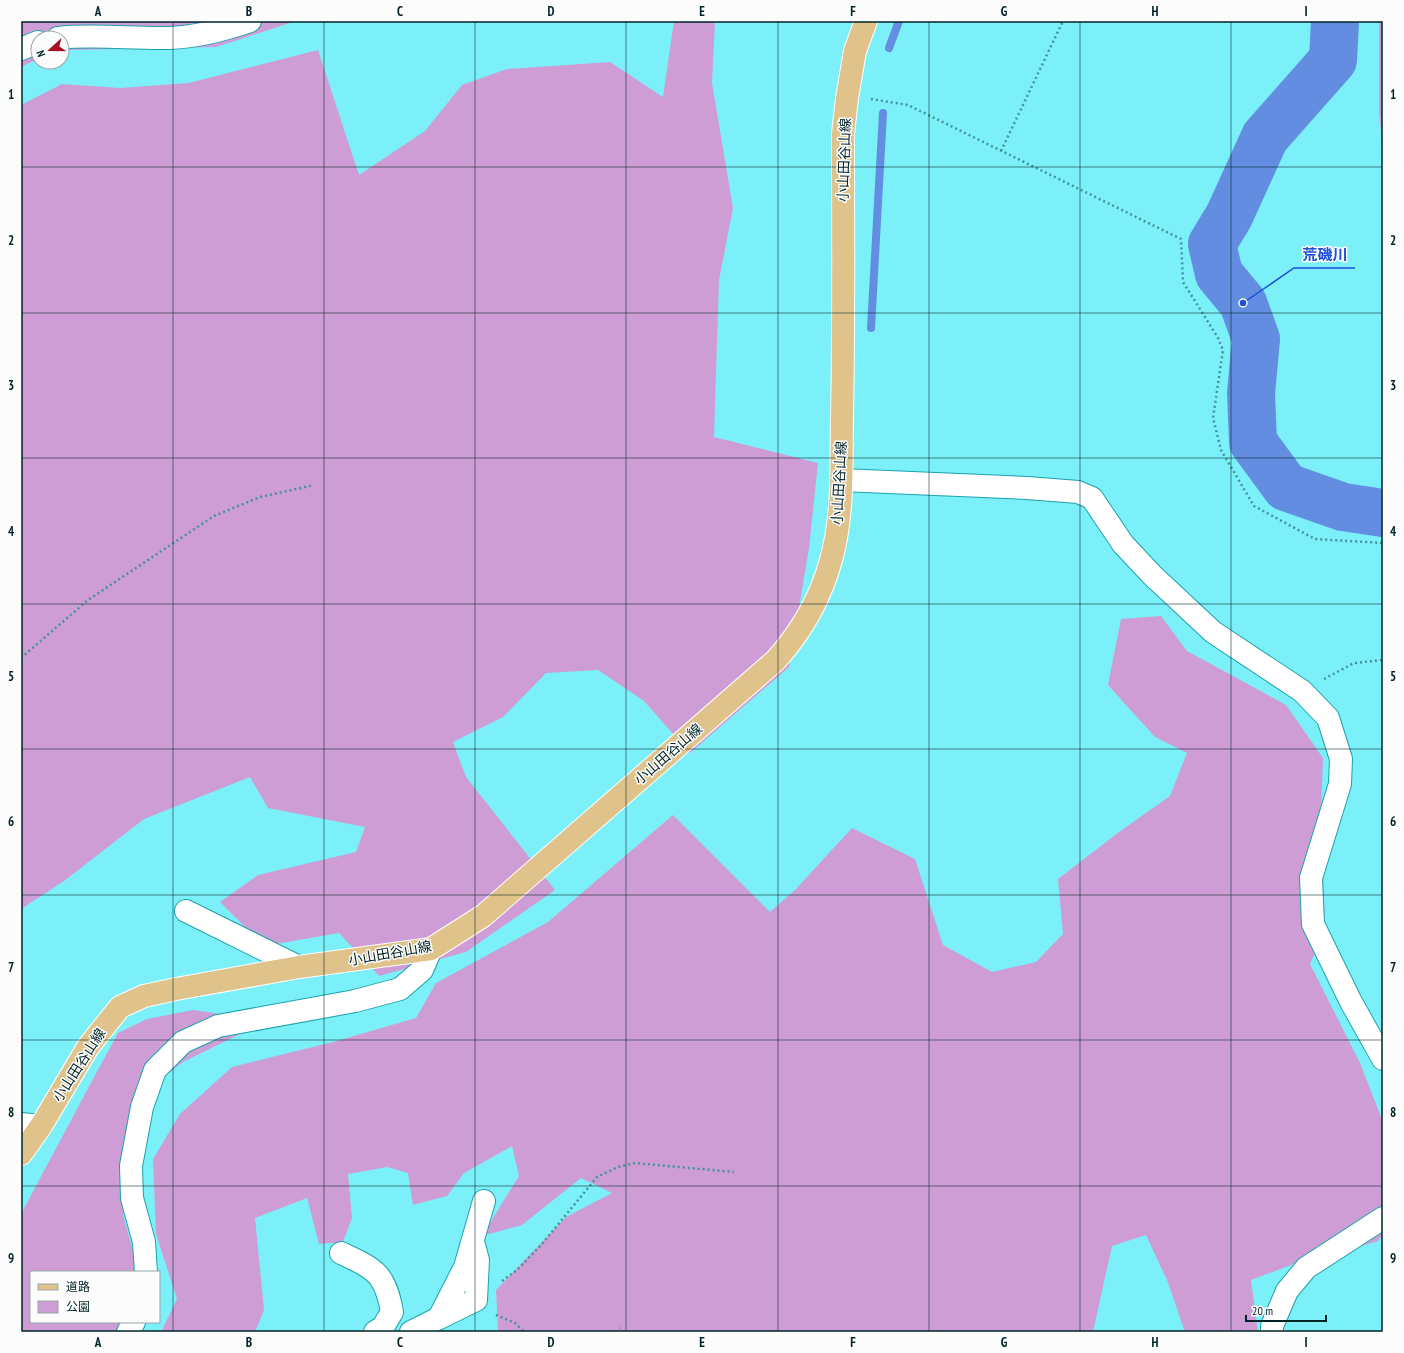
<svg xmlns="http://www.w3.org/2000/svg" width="1404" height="1353" font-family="'PT Sans Narrow','Noto Sans JP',sans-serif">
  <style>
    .green { fill: #ce9dd5 }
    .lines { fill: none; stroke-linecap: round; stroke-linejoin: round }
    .stream { stroke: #628de0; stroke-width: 8 }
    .river { stroke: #628de0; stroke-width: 48 }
    .minor-casing { stroke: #1ba2ab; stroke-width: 24 }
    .major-casing { stroke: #fff; stroke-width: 24 }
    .path { stroke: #449399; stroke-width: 2.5; stroke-dasharray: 2 3; stroke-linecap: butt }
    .minor { stroke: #fff; stroke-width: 22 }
    .major { stroke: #dfc38b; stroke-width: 22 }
    .grid { fill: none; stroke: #002326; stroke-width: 1; stroke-opacity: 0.55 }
    .labels { text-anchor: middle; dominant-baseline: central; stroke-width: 3; stroke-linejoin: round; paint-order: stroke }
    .street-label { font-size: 14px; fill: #002326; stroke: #fcfcfc }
    .leader { fill: none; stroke: #1d4ed8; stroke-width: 1.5 }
    .callout-dot { fill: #1d4ed8; stroke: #fcfcfc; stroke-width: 1.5 }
    .callout-label { font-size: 15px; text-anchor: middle; font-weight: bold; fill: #1d4ed8; stroke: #fcfcfc; stroke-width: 3; stroke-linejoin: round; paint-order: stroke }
    .neatline { fill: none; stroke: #002326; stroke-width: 1.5 }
    .grid-label { font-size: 13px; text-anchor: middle; font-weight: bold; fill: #002326 }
  </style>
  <rect width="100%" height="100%" fill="#7cf0f9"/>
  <!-- green -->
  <g class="green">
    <path d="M21 21H296L216 47 68 50 62 51V38H38V59L21 67Z"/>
    <path d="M674 21H715L712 83 733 208 719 280 714 437 818 463 809 548 789 667 690 753 644 701 598 670 546 673 503 717 453 742 466 777 555 890 466 952 379 976 339 933 264 946 220 902 258 875 356 852 365 827 268 808 250 777 144 819 64 881 21 909V105L62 84 120 88 189 83 318 50 359 175 425 131 462 85 507 69 610 62 663 97Z"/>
    <path d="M1379 21H1383V157L1379 109Z"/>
    <path d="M1161 616 1187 651 1286 705 1323 758 1321 810 1325 929 1310 964 1360 1063 1383 1122V1233L1378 1241 1332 1255 1299 1262 1251 1280 1258 1332H1185L1167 1280 1146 1235 1112 1246 1093 1332H499L498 1331 496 1290 566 1217 612 1193 581 1178 522 1225 482 1236 519 1176 512 1146 464 1173 447 1196 413 1205 408 1173 387 1167 348 1174 352 1218 343 1242 319 1244 307 1198 255 1218 264 1310 255 1332H161L177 1299 156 1234 153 1159 180 1114 232 1067 333 1042 416 1018 436 983 548 922 673 815 770 912 795 890 852 828 915 859 943 945 992 972 1036 962 1063 934 1058 879 1119 832 1170 796 1187 753 1155 737 1108 685 1121 619Z"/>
    <path d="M193 1010 235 1016 240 1034 183 1062 148 1089 133 1141 123 1215 139 1272H31V1322H133L129 1332H21V1214L93 1079 118 1033 147 1019Z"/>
  </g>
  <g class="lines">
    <!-- stream -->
    <g class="stream">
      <path d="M889 48 899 21"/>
      <path d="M871 328 883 113"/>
    </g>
    <!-- river -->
    <path class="river" d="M1335 21 1333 60 1265 137 1229 216 1212 244 1219 274 1243 303 1256 339 1251 393 1253 442 1286 487 1343 507 1383 513"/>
    <!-- minor casing -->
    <g class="minor-casing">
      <g id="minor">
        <path d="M58 38C95 34 132 39 169 38 197 37 224 30 250 21"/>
        <path d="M21 49 38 42"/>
        <path d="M841 480 1027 488 1078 492 1092 498 1123 544 1152 575 1213 632 1302 691 1328 718 1341 759 1340 784 1311 878 1313 924 1351 1002 1383 1059"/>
        <path d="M186 911 299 967"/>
        <path d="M21 1124 41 1126"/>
        <path d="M341 1253C375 1269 385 1273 392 1312L383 1327 375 1332"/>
        <path d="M146 1272 144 1242 132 1198 131 1166 142 1107 155 1070 183 1042 218 1026 355 1001 400 989 422 970 431 949"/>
        <path d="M439 1318 476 1300 478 1260 474 1245"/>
        <path d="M128 1332 134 1322"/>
        <path d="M411 1332 439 1318 465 1267 484 1201"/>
        <path d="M1272 1332V1326L1287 1291 1306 1268 1383 1218"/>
      </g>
    </g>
    <!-- major casing -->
    <g class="major-casing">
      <path id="major" d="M21 1154 41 1126 88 1047 120 1007 144 996 176 989 299 967 431 949 483 916 776 660C801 632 821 597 831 560 844 514 841 463 842 416 844 322 843 228 843 134L847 98 855 51 866 21"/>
    </g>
    <!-- path -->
    <g class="path">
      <path d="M871 99 908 105 1181 239 1183 282 1218 338 1223 350 1213 418 1221 450 1254 506 1315 539 1383 543"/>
      <path d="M1001 151 1063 21"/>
      <path d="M21 658 88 600 214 516 260 497 314 485"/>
      <path d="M1324 679 1354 663 1383 660"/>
      <path d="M502 1281 517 1270 542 1244 597 1177 618 1167 635 1163 734 1172"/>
      <path d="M496 1315 515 1323 524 1332"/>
      <path d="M616 1332 620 1328"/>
    </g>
    <!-- minor -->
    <use href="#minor" class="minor"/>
    <!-- major -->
    <use href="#major" class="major"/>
  </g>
  <!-- grid -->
  <path class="grid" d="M173 21V1332M324 21V1332M475 21V1332M626 21V1332M778 21V1332M929 21V1332M1080 21V1332M1231 21V1332M21 167H1383M21 313H1383M21 458H1383M21 604H1383M21 749H1383M21 895H1383M21 1040H1383M21 1186H1383"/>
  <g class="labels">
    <!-- street labels -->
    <g class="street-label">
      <text transform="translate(844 160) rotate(-88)">小山田谷山線</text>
      <text transform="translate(839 483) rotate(-87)">小山田谷山線</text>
      <text transform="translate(668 754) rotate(-41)">小山田谷山線</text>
      <text transform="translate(390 953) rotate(-10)">小山田谷山線</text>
      <text transform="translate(79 1065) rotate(-57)">小山田谷山線</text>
    </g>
  </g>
  <!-- callouts -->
  <path class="leader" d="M1243 303L1294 268H1355"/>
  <circle class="callout-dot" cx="1243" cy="303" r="4"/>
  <g class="callout-label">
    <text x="1325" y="260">荒磯川</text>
  </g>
  <!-- border -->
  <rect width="1404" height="1353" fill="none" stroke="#fcfcfc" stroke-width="44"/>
  <!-- legend -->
  <rect x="30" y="1271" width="130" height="52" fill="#fcfcfc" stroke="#97a5a6"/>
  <rect x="38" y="1284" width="20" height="6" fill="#dfc38b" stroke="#97a5a6"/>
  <text x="66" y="1291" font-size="12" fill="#002326">道路</text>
  <rect x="38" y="1301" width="20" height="12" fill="#ce9dd5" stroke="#97a5a6"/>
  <text x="66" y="1311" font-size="12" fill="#002326">公園</text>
  <!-- north arrow -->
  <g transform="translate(50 50) rotate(249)"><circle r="19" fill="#fcfcfc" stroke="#97a5a6"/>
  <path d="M0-3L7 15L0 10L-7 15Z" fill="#a70f25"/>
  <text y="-6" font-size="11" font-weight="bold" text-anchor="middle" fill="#002326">N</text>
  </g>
  <!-- scale -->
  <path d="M1246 1315v6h80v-6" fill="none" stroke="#002326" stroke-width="2"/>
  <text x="1252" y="1315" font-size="12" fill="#002326" stroke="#fcfcfc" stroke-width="3" paint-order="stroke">20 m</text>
  <rect x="22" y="22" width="1360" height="1309" class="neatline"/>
  <g class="grid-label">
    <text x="98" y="16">A</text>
    <text x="249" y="16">B</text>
    <text x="400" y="16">C</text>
    <text x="551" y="16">D</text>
    <text x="702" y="16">E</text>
    <text x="853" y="16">F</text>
    <text x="1004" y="16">G</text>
    <text x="1155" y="16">H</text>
    <text x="1306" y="16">I</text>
    <text x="11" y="99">1</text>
    <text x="1393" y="99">1</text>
    <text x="11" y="245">2</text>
    <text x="1393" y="245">2</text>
    <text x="11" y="390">3</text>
    <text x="1393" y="390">3</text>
    <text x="11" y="536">4</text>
    <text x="1393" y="536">4</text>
    <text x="11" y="681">5</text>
    <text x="1393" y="681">5</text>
    <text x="11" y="826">6</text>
    <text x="1393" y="826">6</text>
    <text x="11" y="972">7</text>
    <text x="1393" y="972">7</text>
    <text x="11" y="1117">8</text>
    <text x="1393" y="1117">8</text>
    <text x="11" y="1263">9</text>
    <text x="1393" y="1263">9</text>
    <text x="98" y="1347">A</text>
    <text x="249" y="1347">B</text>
    <text x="400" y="1347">C</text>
    <text x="551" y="1347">D</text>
    <text x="702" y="1347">E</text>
    <text x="853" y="1347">F</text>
    <text x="1004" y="1347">G</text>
    <text x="1155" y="1347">H</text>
    <text x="1306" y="1347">I</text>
  </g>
</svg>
